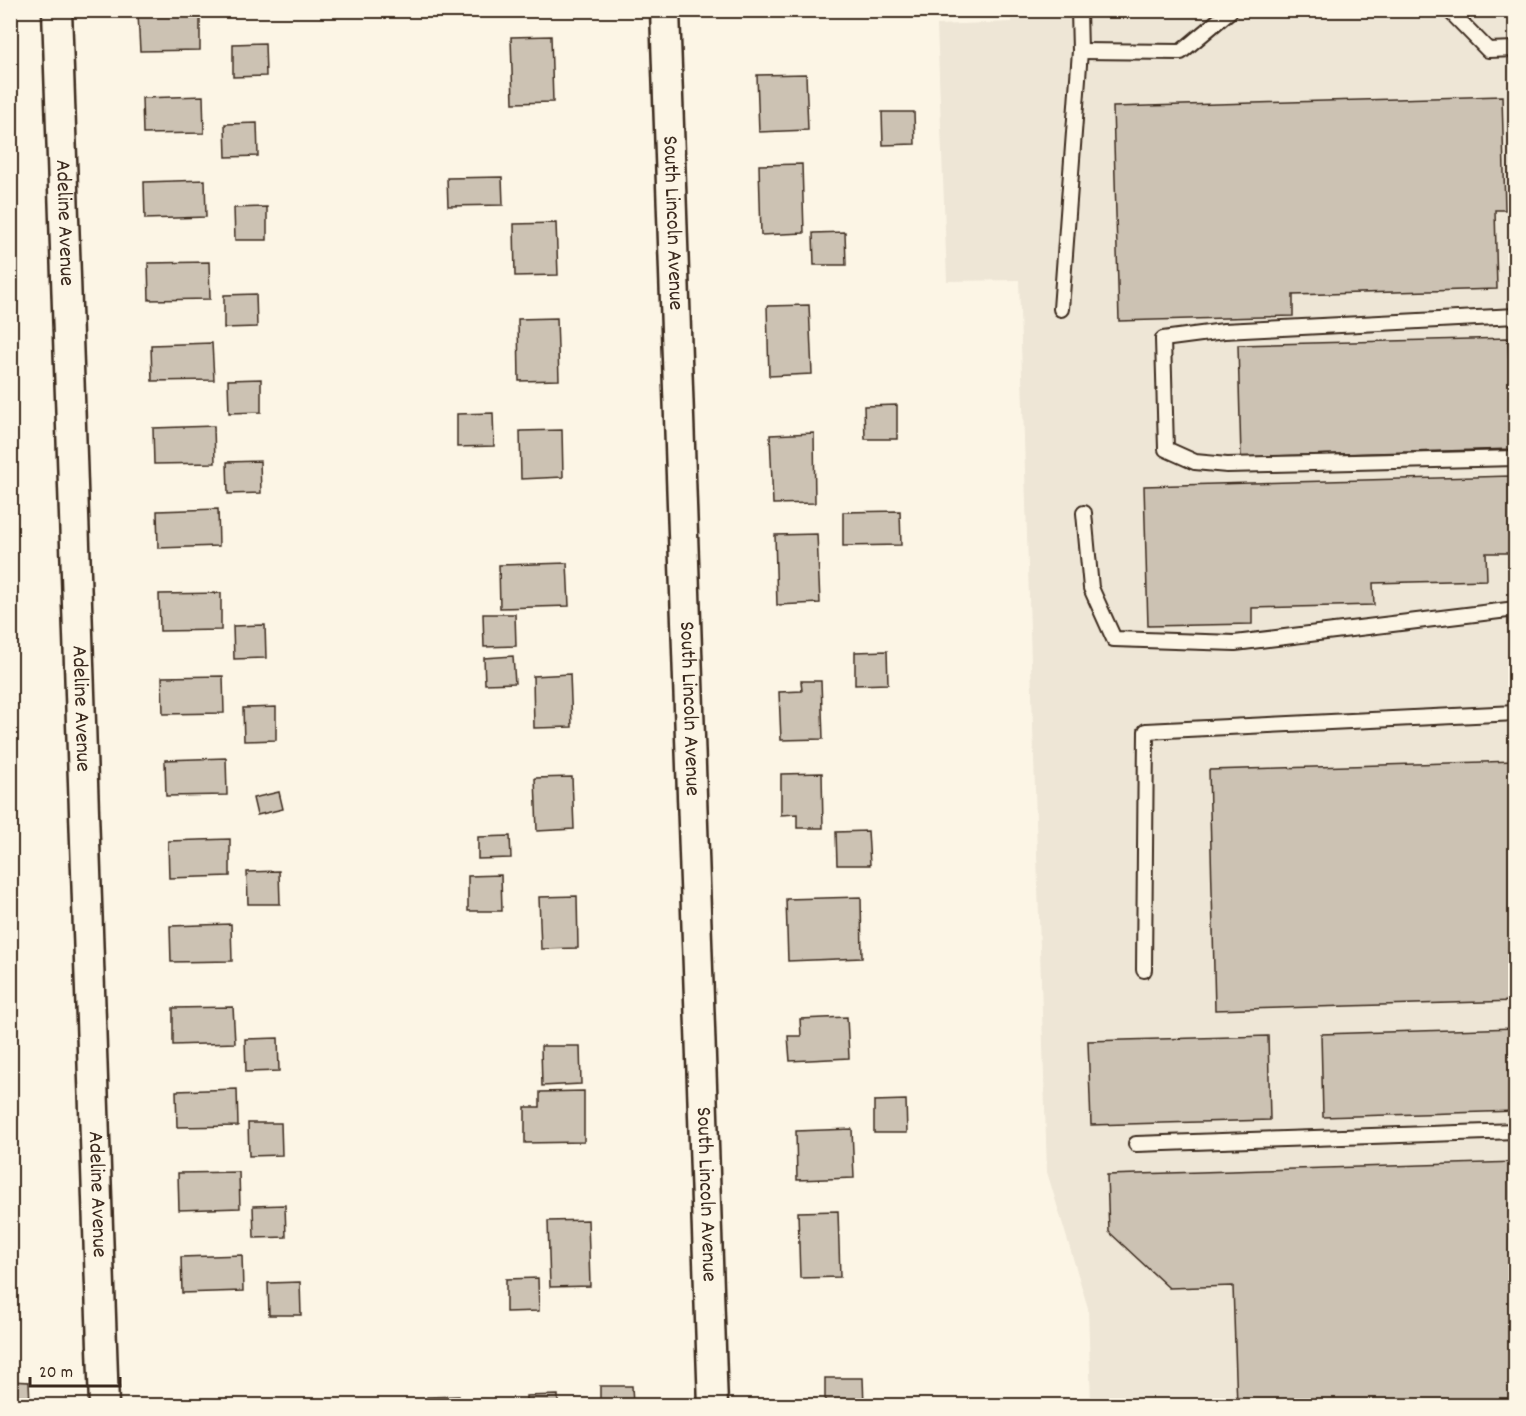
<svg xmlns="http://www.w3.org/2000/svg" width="1526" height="1416" font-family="Dekko,sans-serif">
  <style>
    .built { fill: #eee6d6 }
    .building { fill: #ccc2b3; stroke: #3b2a1e; stroke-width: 1.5 }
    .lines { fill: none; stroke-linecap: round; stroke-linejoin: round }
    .lane-casing { stroke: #3b2a1e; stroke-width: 18 }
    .street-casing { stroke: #3b2a1e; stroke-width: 33 }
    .lane { stroke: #fcf5e5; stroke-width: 14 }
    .street { stroke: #fcf5e5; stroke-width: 28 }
    .labels { text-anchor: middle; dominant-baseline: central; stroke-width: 5; stroke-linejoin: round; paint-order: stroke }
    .street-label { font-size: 22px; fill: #3b2a1e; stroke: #fcf5e5 }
  </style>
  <rect width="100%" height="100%" fill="#fcf5e5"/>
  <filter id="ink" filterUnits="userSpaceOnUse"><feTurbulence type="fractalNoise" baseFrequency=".0167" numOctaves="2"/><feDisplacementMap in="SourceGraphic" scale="12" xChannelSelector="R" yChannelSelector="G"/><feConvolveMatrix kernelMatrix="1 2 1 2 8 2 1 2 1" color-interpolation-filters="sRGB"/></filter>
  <g filter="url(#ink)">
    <!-- built -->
    <path class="built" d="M1011 10 1515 11V1405H1091L1088 1308 1047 1172 1019 280 947 281 937 25 1011 22Z"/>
    <!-- building -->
    <g class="building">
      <path d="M200 13V50L140 51 138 14Z"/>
      <path d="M551 36 553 102 513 103 511 37Z"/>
      <path d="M265 43 266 76 233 77V44Z"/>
      <path d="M806 74 808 130 759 132 757 75Z"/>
      <path d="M203 96 204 133 143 134 142 98Z"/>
      <path d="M1502 96 1505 210H1495L1497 289 1293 295V316L1119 321 1113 107Z"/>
      <path d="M882 112H914L915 144 883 145Z"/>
      <path d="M257 123 258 156 226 157 225 124Z"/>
      <path d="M802 164 804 233 761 235 759 165Z"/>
      <path d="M502 177 503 205 448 206 447 178Z"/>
      <path d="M205 180 206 217 145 219 144 182Z"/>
      <path d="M267 207V240H235L234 208Z"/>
      <path d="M556 223 558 275 515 276 514 224Z"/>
      <path d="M845 232 846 265H814L813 233Z"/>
      <path d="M209 262 210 299 149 300 148 263Z"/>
      <path d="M256 294 257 327 224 328V295Z"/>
      <path d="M809 305 812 374 769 376 767 306Z"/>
      <path d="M557 318 559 380 519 381 518 319Z"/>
      <path d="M1508 338 1512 449 1241 457 1238 345Z"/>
      <path d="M212 343 214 380 152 381 151 345Z"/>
      <path d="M261 379V412L229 413 228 380Z"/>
      <path d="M897 405V439H865L864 406Z"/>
      <path d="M493 413 494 446 457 447V414Z"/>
      <path d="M214 426 215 463 154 464 153 428Z"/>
      <path d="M562 430 563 477 521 479 520 431Z"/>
      <path d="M814 433 815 503 773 504 770 435Z"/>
      <path d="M260 461 261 493 228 494 227 462Z"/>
      <path d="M1511 476 1513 553H1486L1487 580 1373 583 1374 605 1252 608V624L1148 626 1144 486Z"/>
      <path d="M218 509 219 546 158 548 157 511Z"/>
      <path d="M900 511 901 545 843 546V512Z"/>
      <path d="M817 534 820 603 777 605 775 535Z"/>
      <path d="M567 563 569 606 500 608 499 565Z"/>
      <path d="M221 593V630L160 631 159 594Z"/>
      <path d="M483 614H515L516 646 484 647Z"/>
      <path d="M265 625 266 658 234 659 233 626Z"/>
      <path d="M887 651 888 684 855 685V652Z"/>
      <path d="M513 656 515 683 485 684 484 658Z"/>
      <path d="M570 674 572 727 534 728 533 676Z"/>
      <path d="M223 676 224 713 163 714 162 677Z"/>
      <path d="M801 681H821L823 739 781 740 779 692 802 691Z"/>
      <path d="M276 707V740L244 741 243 708Z"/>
      <path d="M226 758 227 795 166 796 165 760Z"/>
      <path d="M1516 761V1001L1215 1010 1209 770Z"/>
      <path d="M822 773 823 828H797V814L781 815V774Z"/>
      <path d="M572 777 574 829 537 831 535 778Z"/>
      <path d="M279 792 283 809 257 815 253 798Z"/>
      <path d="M868 831 870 865H837L836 832Z"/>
      <path d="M510 836 511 858 478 859V837Z"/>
      <path d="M230 839V876L169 878 168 841Z"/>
      <path d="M279 871 280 904H248L247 872Z"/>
      <path d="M501 875 502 911H468V876Z"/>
      <path d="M577 896 578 948 541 949 539 897Z"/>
      <path d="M861 897 862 958 788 961 786 899Z"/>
      <path d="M231 924 232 961 171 962 170 926Z"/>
      <path d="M233 1007 235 1043 173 1045V1008Z"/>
      <path d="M847 1017 849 1058 790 1061 788 1036H801L800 1019Z"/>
      <path d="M1516 1028V1111L1323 1117 1321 1034Z"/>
      <path d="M1268 1036 1270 1120 1091 1125 1088 1041Z"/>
      <path d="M278 1038 279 1071 246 1072 245 1039Z"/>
      <path d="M541 1046H580L581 1084 542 1086Z"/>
      <path d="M237 1089 238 1126 177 1127 176 1091Z"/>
      <path d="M584 1091V1142L525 1143V1107H540V1092Z"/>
      <path d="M906 1100 907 1133H874V1101Z"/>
      <path d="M248 1123H281L282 1155 249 1156Z"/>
      <path d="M852 1129 854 1178 797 1180 796 1131Z"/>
      <path d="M1516 1162V1406H1237L1233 1286 1169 1288 1109 1232 1107 1175Z"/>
      <path d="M239 1172 240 1208 179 1210 178 1173Z"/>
      <path d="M285 1205 286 1237 254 1238 253 1206Z"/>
      <path d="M838 1211 840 1277 800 1278 798 1212Z"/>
      <path d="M588 1220 590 1286 550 1287 548 1221Z"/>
      <path d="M242 1255 243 1291 182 1293 181 1257Z"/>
      <path d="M538 1278 539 1311 506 1312V1279Z"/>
      <path d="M10 1280H13L15 1315 10 1316Z"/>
      <path d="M300 1282 301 1315H269L268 1283Z"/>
      <path d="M825 1378H863L864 1406H825Z"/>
      <path d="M10 1381 29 1382 30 1406H10Z"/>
      <path d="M600 1386H632L633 1406H600Z"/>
      <path d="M558 1395V1406H526V1396Z"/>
      <path d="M459 1396 460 1406H427V1397Z"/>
    </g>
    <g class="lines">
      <!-- lane casing -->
      <g class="lane-casing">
        <g id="lane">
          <path d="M1449 10 1488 50 1516 49"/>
          <path d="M1080 51 1181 52 1231 10"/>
          <path d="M1061 309 1080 51 1079 10"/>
          <path d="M1516 316 1224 331 1163 339 1166 449 1195 462 1227 465 1516 458"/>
          <path d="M1084 513 1091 588 1114 639 1235 643 1516 609"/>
          <path d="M1144 970 1146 731 1516 713"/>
          <path d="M1136 1144 1516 1131"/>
        </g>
      </g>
      <!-- street casing -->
      <g class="street-casing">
        <g id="street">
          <path id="s1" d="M57 10 104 1406"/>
          <path id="s2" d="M665 10 713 1406"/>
        </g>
      </g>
      <!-- lane -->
      <use href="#lane" class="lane"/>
      <!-- street -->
      <use href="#street" class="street"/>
    </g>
  </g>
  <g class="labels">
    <!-- street labels -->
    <g class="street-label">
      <text stroke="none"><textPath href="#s1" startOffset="213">Adeline Avenue</textPath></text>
      <text stroke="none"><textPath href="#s2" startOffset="213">South Lincoln Avenue</textPath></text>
      <text stroke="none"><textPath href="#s1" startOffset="699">Adeline Avenue</textPath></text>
      <text stroke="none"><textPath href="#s2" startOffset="699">South Lincoln Avenue</textPath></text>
      <text stroke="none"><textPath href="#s1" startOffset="1185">Adeline Avenue</textPath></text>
      <text stroke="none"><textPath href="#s2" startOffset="1185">South Lincoln Avenue</textPath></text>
    </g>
  </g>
  <!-- margin -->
  <rect width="1526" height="1416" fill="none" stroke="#fcf5e5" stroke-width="36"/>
  <rect x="18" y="18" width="1490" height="1380" fill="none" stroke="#3b2a1e" stroke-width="2" filter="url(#ink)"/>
  <!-- scale -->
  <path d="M30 1377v9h90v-9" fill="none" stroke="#3b2a1e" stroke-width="3"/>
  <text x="39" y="1377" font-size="18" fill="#3b2a1e" stroke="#fcf5e5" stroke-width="4.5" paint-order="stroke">20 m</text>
</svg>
